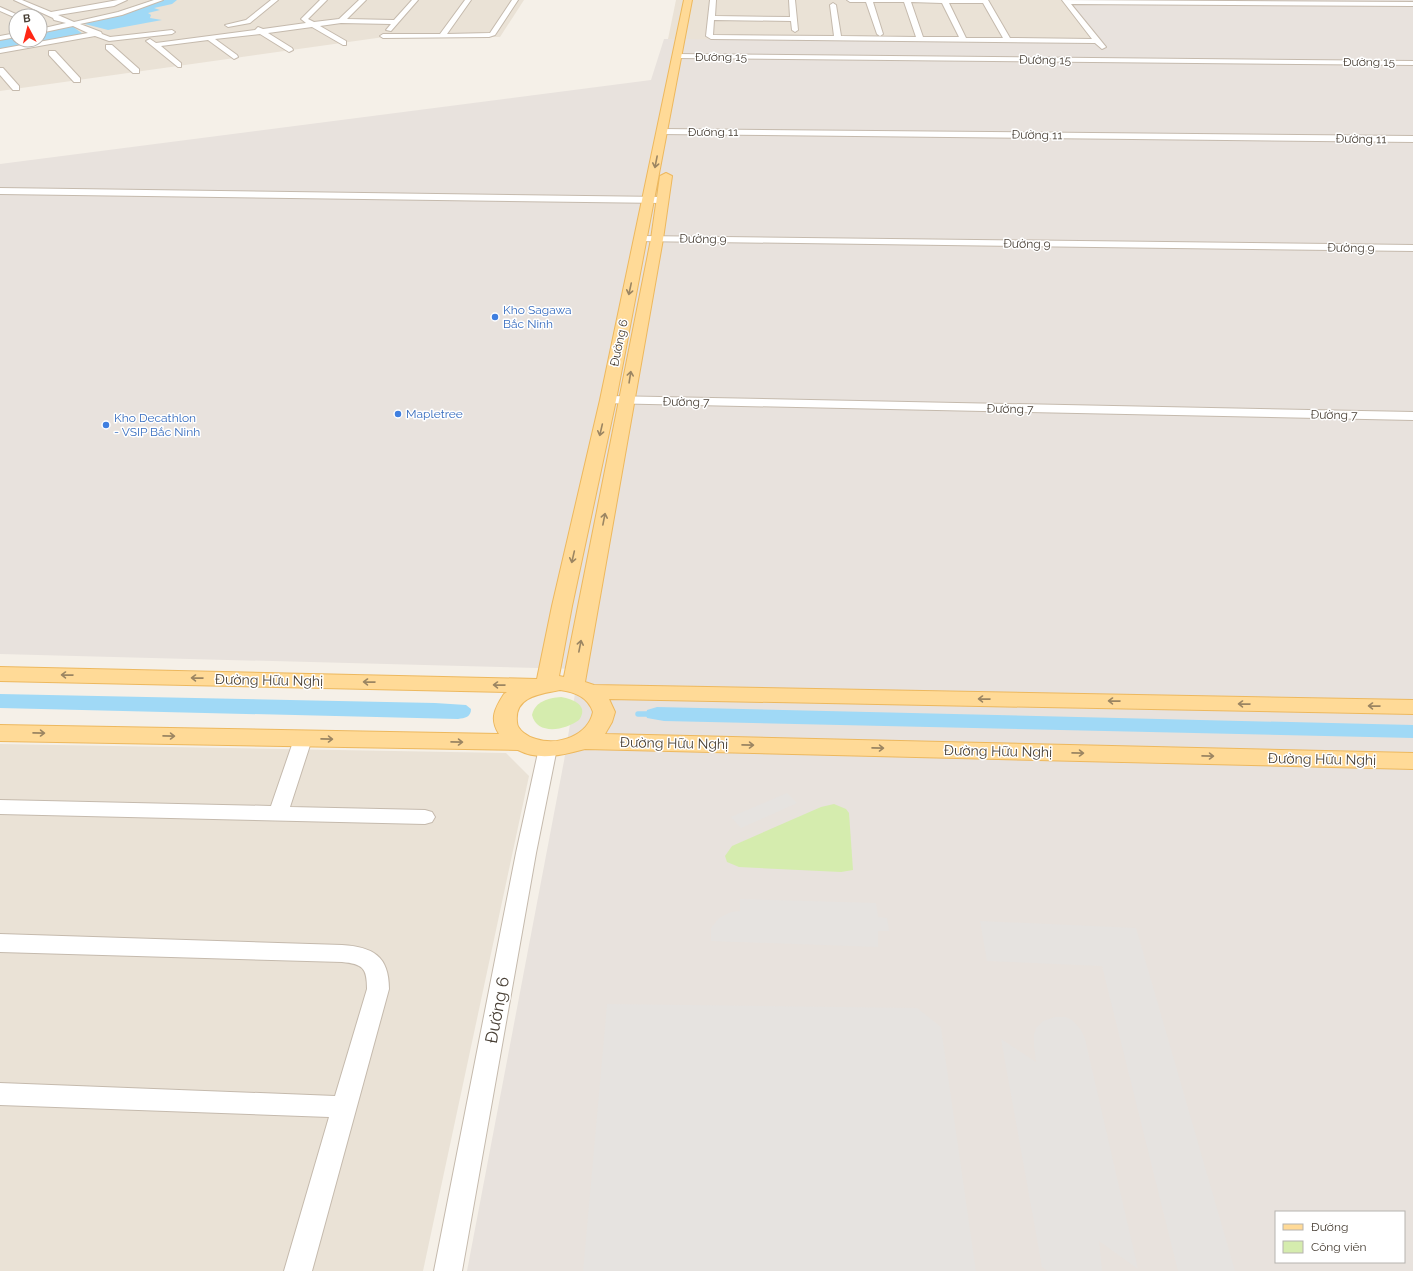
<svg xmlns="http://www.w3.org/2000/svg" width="1413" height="1271" font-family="Raleway,sans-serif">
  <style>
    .residential { fill: #eae2d6; fill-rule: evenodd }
    .industrial { fill: #e8e2dd; fill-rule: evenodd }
    .green { fill: #d5ecae }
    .parking { fill: #e6e3e0 }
    .water { fill: #a0d9f6 }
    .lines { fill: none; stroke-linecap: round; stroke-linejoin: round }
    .stream { stroke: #a0d9f6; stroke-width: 5.5 }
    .minor-casing { stroke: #c5baad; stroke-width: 2 }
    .major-casing { stroke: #edb85e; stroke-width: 2 }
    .minor { fill: #fff; fill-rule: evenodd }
    .major { fill: #ffda97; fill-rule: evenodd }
    .oneway { stroke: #9b8562 }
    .shop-dot { fill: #3f7fe0; stroke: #fff; stroke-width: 1.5 }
    .labels { text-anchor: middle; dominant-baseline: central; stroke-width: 3; stroke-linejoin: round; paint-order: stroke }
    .far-street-label { font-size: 12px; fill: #494036; stroke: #fff }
    .far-shop-label { font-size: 12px; fill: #366cbe; stroke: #fff; text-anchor: start }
    .street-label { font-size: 14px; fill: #494036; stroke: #fff }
    .near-street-label { font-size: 17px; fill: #494036; stroke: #fff }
  </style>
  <rect width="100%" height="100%" fill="#f5f0e8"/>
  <!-- residential -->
  <g class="residential">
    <path d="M0 0H524L500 37H384L0 91ZM16 16H40V40H16Z"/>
    <path d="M676 0H1066L1118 57 668 39Z"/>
    <path d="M0 744 506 753 529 776 423 1271H0Z"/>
  </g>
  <!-- industrial -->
  <path class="industrial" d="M1066 0H1413V1271H467L564 761 579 669 0 654V164L651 80 664 39 1099 42ZM1276 1212H1404V1262H1276Z"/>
  <!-- green -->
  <g class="green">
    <path d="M561 697C574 699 589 706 579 720 566 730 537 736 532 715 535 701 549 698 561 697Z"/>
    <path d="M834 804 846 809 849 813 853 870 841 872 739 867 727 862 725 856 732 846 821 807Z"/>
  </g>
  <!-- parking -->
  <g class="parking">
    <path d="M787 793 797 803 741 828 731 817Z"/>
    <path d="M740 899 876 903 878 917 887 918 889 931H878V947L711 941V928L719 918 731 912 740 911Z"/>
    <path d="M980 921 1136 928 1235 1271H1178L1102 966 987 961Z"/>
    <path d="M607 1004 917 1008 941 1027 976 1271H583Z"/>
    <path d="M1055 1017H1066L1072 1020 1081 1030 1085 1039 1138 1269 1099 1241 1102 1271H1048L1042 1267 1001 1039 1036 1062 1034 1046V1034L1037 1027 1043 1021Z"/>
  </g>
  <!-- water -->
  <g class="water">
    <path d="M163 0H177L172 4 154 8 160 10 148 13 151 15 150 18 162 20 108 30 81 23 127 13Z"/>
    <path d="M72 26 83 34 0 49V39L16 36V40H40V31Z"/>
    <path d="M0 694 435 703 466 705 471 709C471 717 465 718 458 719L0 708Z"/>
    <path d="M657 707 1413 725V738L664 721 647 718 646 715 647 710Z"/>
  </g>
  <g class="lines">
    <!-- stream -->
    <path class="stream" d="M638 714H652"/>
    <!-- minor casing -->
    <g class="minor-casing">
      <g id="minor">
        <path d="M14 0H22L51 12 118 0H127L114 6 58 15 74 22 118 12 154 0H163L122 15 80 24 101 32 102 34 110 37 172 30 175 32 172 34 109 41 95 36 0 53V49L88 33 73 26 40 33V29L66 23 54 20 53 18Z"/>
        <path d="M271 0H278L250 23 228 27 225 25 246 20Z"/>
        <path d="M320 0H327L308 19 314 22 339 19 359 0H366L347 19 394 20 412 0H418L391 31 386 30 391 24 341 23 320 26 346 41V45H343L312 27 268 33 292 48 293 50 289 52 260 34 215 39 237 55 238 57 234 59 208 40 161 46 181 63V67H178L146 41 150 39 156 43 255 30 258 27 263 29 306 23 301 19Z"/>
        <path d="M465 0H471L447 34 490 33 512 0H518L495 35 489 37 383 38 380 36 383 34H440Z"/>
        <path d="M710 0H716L715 16 790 17 789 0H795L798 30 795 32 792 30 791 21 714 20 713 35 834 36 830 5 833 3 836 5 841 36 916 37 904 2H873L883 34 880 36 877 34 866 2H850L847 0H988L1010 38 1092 39 1062 0 1413 2V6L1071 4 1106 47 1102 49 1095 43 711 39 706 36ZM911 2 942 3 959 37H923ZM949 3H983L1003 38H966Z"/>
        <path d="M0 7 18 15 19 16H16V18L0 11Z"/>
        <path d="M16 33V37L0 40V36Z"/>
        <path d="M106 45H112L139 69V73H133L106 49Z"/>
        <path d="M49 51H55L80 78V82H74L49 55Z"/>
        <path d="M674 54 1413 61V65L677 58H674Z"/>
        <path d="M0 68H3L19 86V90H13L0 75Z"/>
        <path d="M662 129 1413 136V142L659 134 658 132Z"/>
        <path d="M0 188 663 197 668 200 663 203 0 194Z"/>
        <path d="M641 236 1413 245V251L637 241 636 239Z"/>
        <path d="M608 396 1413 412V420L603 403 601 400 603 397Z"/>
        <path d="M303 733 310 735 312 739 290 807 425 810 432 812 435 817 432 822 425 824 0 814V800L271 806 294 739 296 735Z"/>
        <path d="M548 742 555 744 557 748 536 853 462 1271H434L516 853 539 748 541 744Z"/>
        <path d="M0 934 342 945C373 947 389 956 389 989L312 1271H284L329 1117 0 1105V1083L335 1096 367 989C367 968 363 964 342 962L0 952Z"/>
      </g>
    </g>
    <!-- major casing -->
    <g class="major-casing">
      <path id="major" d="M684 0H692L616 400 572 606 559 676 564 677 651 239 660 176 666 173 672 176 663 239 585 682 594 685 1413 700V714L609 699 615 712 612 722 605 734 1413 753V769L585 749C563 755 539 761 518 750L0 741V725L499 734C489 719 495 708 504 694L507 692 0 681V667L537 679 552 606 600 400ZM560 690C575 692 588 697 593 712 588 736 558 746 536 739 528 737 517 730 517 722 514 696 541 694 560 690Z"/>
    </g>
    <!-- minor -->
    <use href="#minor" class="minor"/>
    <!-- major -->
    <use href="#major" class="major"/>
  </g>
  <!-- one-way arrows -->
  <defs><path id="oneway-shaft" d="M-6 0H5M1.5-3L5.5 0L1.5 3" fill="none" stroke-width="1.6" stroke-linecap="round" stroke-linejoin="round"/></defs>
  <g class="oneway">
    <use href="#oneway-shaft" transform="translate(656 162) rotate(101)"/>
    <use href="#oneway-shaft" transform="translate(630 289) rotate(102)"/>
    <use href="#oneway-shaft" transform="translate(630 377) rotate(-81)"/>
    <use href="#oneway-shaft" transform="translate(601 430) rotate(103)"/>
    <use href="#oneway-shaft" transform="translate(604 519) rotate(-79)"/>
    <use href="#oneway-shaft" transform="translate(573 557) rotate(103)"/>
    <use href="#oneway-shaft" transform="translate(580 646) rotate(-79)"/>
    <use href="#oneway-shaft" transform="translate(67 675) rotate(-179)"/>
    <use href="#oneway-shaft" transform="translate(197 678) rotate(-179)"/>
    <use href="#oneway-shaft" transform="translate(369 682) rotate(-179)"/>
    <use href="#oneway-shaft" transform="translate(499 685) rotate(-179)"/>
    <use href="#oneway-shaft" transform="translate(984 699) rotate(-179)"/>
    <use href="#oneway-shaft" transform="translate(1114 701) rotate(-179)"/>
    <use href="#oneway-shaft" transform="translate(1244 704) rotate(-179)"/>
    <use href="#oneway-shaft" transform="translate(1374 706) rotate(-179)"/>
    <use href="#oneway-shaft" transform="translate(39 733) rotate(1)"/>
    <use href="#oneway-shaft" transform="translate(169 736) rotate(1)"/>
    <use href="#oneway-shaft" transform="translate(327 739) rotate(1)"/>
    <use href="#oneway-shaft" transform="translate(457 742) rotate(1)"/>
    <use href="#oneway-shaft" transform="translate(748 745) rotate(1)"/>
    <use href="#oneway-shaft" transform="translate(878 748) rotate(1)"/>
    <use href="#oneway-shaft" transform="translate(1078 753) rotate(1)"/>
    <use href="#oneway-shaft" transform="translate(1208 756) rotate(1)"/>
  </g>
  <!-- markers -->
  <g class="shop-dot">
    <circle cx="495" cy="317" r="4"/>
    <circle cx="398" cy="414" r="4"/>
    <circle cx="106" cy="425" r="4"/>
  </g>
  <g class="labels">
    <!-- far-street labels -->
    <g class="far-street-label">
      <text x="721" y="57">Đường 15</text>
      <text transform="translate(1045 60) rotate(1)">Đường 15</text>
      <text x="1369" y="62">Đường 15</text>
      <text x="713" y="132">Đường 11</text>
      <text transform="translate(1037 135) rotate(1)">Đường 11</text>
      <text transform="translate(1361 139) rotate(1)">Đường 11</text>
      <text transform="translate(703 239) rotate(1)">Đường 9</text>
      <text transform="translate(1027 244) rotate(1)">Đường 9</text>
      <text transform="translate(1351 248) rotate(1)">Đường 9</text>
      <text transform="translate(619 343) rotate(-78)">Đường 6</text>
      <text transform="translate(686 402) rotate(1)">Đường 7</text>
      <text transform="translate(1010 409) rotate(1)">Đường 7</text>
      <text transform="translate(1334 415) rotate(1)">Đường 7</text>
    </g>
    <!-- far-shop labels -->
    <g class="far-shop-label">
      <text x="503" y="310">Kho Sagawa<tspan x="503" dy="14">Bắc Ninh</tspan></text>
      <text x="406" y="414">Mapletree</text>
      <text x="114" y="418">Kho Decathlon<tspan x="114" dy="14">- VSIP Bắc Ninh</tspan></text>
    </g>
    <!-- street labels -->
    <g class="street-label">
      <text transform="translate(269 680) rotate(1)">Đường Hữu Nghị</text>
      <text transform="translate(674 743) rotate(1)">Đường Hữu Nghị</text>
      <text transform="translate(998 751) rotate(1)">Đường Hữu Nghị</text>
      <text transform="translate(1322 759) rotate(1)">Đường Hữu Nghị</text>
    </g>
    <!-- near-street labels -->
    <g class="near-street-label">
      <text transform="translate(497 1010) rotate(-79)">Đường 6</text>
    </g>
  </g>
  <!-- legend -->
  <rect x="1275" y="1211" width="130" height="52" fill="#ffffff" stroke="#b6b3af"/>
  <rect x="1283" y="1224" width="20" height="6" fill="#ffda97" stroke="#b6b3af"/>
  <text x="1311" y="1231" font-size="12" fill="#494036">Đường</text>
  <rect x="1283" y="1241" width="20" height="12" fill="#d5ecae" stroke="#b6b3af"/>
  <text x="1311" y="1251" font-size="12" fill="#494036">Công viên</text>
  <!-- north arrow -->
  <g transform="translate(28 28) rotate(353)"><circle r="19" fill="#ffffff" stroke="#b6b3af"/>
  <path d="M0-3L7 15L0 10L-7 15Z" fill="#ff2715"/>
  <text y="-6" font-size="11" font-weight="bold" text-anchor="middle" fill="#494036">B</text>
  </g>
</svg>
